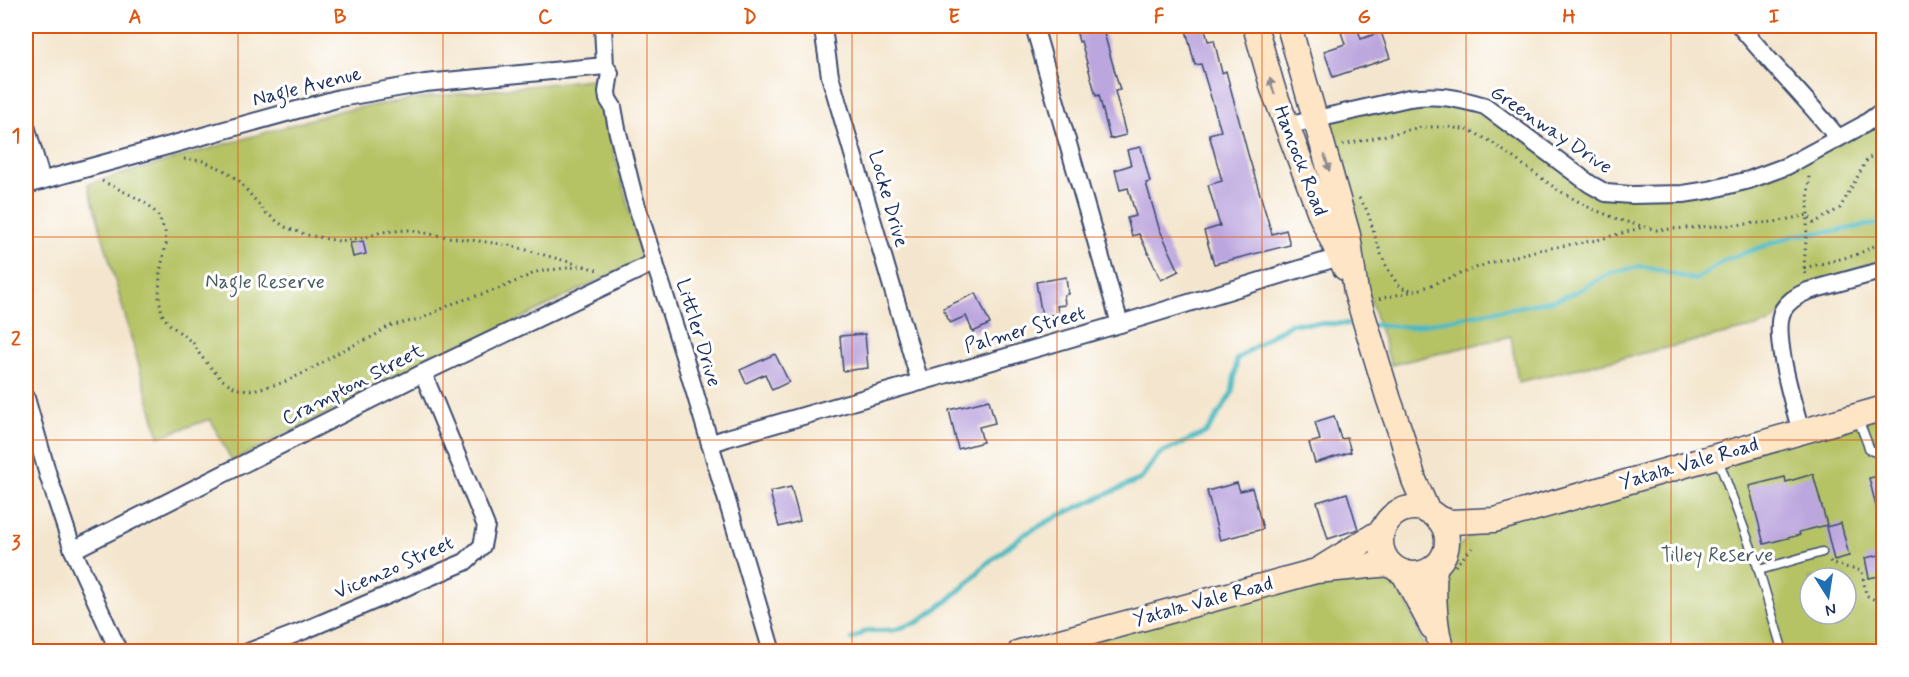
<svg xmlns="http://www.w3.org/2000/svg" width="1909" height="677" font-family="Mynerve,sans-serif">
  <style>
    .green { fill: #b6c365; stroke: #687962; stroke-width: 1.5; fill-rule: evenodd }
    .lines { fill: none; stroke-linecap: round; stroke-linejoin: round }
    .stream { stroke: #4ab9c1; stroke-width: 5 }
    .building { fill: #bca6de }
    .lane-casing { stroke: #3c4a6f; stroke-width: 11 }
    .street-casing { stroke: #3c4a6f; stroke-width: 20 }
    .secondary-casing { stroke: #3c4a6f; stroke-width: 27 }
    .path { stroke: #3c4a6f; stroke-width: 3; stroke-dasharray: 1.5 4.5; stroke-linecap: butt }
    .lane { stroke: #fff; stroke-width: 8 }
    .street { stroke: #fff; stroke-width: 16 }
    .secondary { stroke: #fde5c5; stroke-width: 24 }
    .oneway { fill: #8c8a92 }
    .grid { fill: none; stroke: #de5710; stroke-width: 1.5; stroke-opacity: 0.55 }
    .labels { text-anchor: middle; dominant-baseline: central; stroke-width: 6; stroke-linejoin: round; paint-order: stroke }
    .street-label { font-size: 20px; fill: #1b2f5e; stroke: #fff }
    .park-label { font-size: 20px; fill: #4a5b60; stroke: #fff }
    .neatline { fill: none; stroke: #de5710; stroke-width: 2 }
    .grid-label { font-size: 20px; text-anchor: middle; font-weight: bold; fill: #de5710 }
  </style>
  <rect width="100%" height="100%" fill="#fff"/>
  <filter id="ink" filterUnits="userSpaceOnUse"><feTurbulence type="fractalNoise" baseFrequency=".0167" numOctaves="2"/><feDisplacementMap in="SourceGraphic" scale="12" xChannelSelector="R" yChannelSelector="G"/><feConvolveMatrix kernelMatrix="1 2 1 2 8 2 1 2 1" color-interpolation-filters="sRGB"/></filter>
  <filter id="wash" filterUnits="userSpaceOnUse"><feTurbulence type="fractalNoise" baseFrequency=".008" numOctaves="4" result="noise"/><feDisplacementMap in="SourceGraphic" scale="24" xChannelSelector="R" yChannelSelector="G"/><feGaussianBlur stdDeviation="1.35" result="paint"/><feColorMatrix in="noise" values="0 0 0 0 0 0 0 0 0 0 0 0 0 0 0 0 0 1.4 0 .05"/><feComposite in="paint" operator="in"/></filter>
  <g filter="url(#wash)">
    <rect width="100%" height="100%" fill="#f4e6ce"/>
    <!-- green -->
    <g class="green">
      <path d="M600 78 608 128 642 259 232 461 210 419 159 437 88 184 343 110 429 97Z"/>
      <path d="M1465 100 1590 184 1648 195 1749 180 1883 118V268L1808 291 1769 324 1518 382 1511 336 1391 365 1314 119 1380 103Z"/>
      <path d="M1883 408V651H1442L1435 566 1470 536 1494 520ZM1810 578H1846V614H1810Z"/>
      <path d="M1334 561 1394 568 1426 651 1018 652Z"/>
    </g>
    <g class="lines">
      <!-- stream -->
      <g class="stream">
        <path d="M1374 325 1410 327 1555 300 1576 292 1613 272 1643 266 1695 280 1725 260 1795 235 1837 231 1884 222"/>
        <path d="M852 639 866 631 894 630 918 622 947 601 972 579 985 565 1023 535 1058 516 1141 479 1159 454 1207 432 1232 393 1237 359 1272 335 1292 323 1359 324"/>
      </g>
    </g>
    <g id="blocks">
      <!-- building -->
      <g class="building">
        <path d="M1089 26H1102L1120 90 1115 91 1126 135 1110 139 1099 95 1096 96 1081 41 1079 42 1076 29Z"/>
        <path d="M1204 26 1208 41 1214 40 1222 73 1226 71 1248 154 1272 234 1286 230 1290 245 1214 264 1204 231 1220 226 1208 185 1222 181 1209 134 1221 131 1201 64 1195 65 1186 30Z"/>
        <path d="M1339 26H1357L1361 39 1381 32 1390 58 1333 77 1324 51 1345 44Z"/>
        <path d="M1141 147 1150 182 1146 183 1159 228 1179 271 1161 280 1139 234 1132 236 1127 218 1136 216 1128 188 1120 190 1115 170 1131 165 1127 150Z"/>
        <path d="M363 241 366 254 353 257 350 243Z"/>
        <path d="M1066 277 1068 294 1064 295 1065 305 1057 306 1058 314 1042 316 1036 282Z"/>
        <path d="M976 293 990 324 973 332 966 316 950 323 943 308Z"/>
        <path d="M865 334 868 368 843 371 840 336Z"/>
        <path d="M775 354 789 382 772 390 765 374 746 383 740 370Z"/>
        <path d="M989 400 995 423 979 427 983 442 958 449 949 410Z"/>
        <path d="M1334 416 1341 439 1347 438 1351 452 1315 463 1309 443 1320 440 1315 422Z"/>
        <path d="M1813 474 1827 525 1799 532 1800 535 1764 544 1749 486 1785 477 1786 482Z"/>
        <path d="M1884 475V517L1879 518 1869 478Z"/>
        <path d="M1237 483 1240 491 1252 488 1263 529 1220 540 1207 491Z"/>
        <path d="M791 487 800 521 779 527 770 492Z"/>
        <path d="M1347 493 1358 529 1328 539 1317 502Z"/>
        <path d="M1841 523 1849 556 1834 560 1826 527Z"/>
        <path d="M1884 554V575L1869 578 1865 558Z"/>
      </g>
    </g>
  </g>
  <g filter="url(#ink)">
    <use href="#blocks" fill-opacity="0" stroke="#3c4a6f" stroke-width="1.5"/>
    <g class="lines">
      <!-- lane casing -->
      <g class="lane-casing">
        <g id="lane">
          <path d="M1858 419 1870 450 1884 455"/>
          <path d="M1718 459 1757 564 1783 652"/>
          <path d="M1759 570 1822 552"/>
        </g>
      </g>
      <!-- street casing -->
      <g class="street-casing">
        <g id="street">
          <path d="M603 26 605 66 610 73 607 92 608 99 613 107 617 129 634 197 684 356 772 652"/>
          <path d="M824 26 823 29 830 76 920 382"/>
          <path d="M1034 26 1120 324"/>
          <path d="M1740 26C1771 64 1807 99 1838 138"/>
          <path d="M26 126 42 181"/>
          <path d="M1286 126 1409 98C1438 94 1457 98 1485 106L1590 184 1606 193 1631 195 1683 194 1709 190 1749 180 1787 166 1863 125 1884 110"/>
          <path d="M26 185 340 98 425 83 605 66"/>
          <path d="M26 398 48 475 73 550 119 652"/>
          <path d="M1801 432C1794 406 1771 333 1783 310 1789 300 1798 295 1808 291L1884 270"/>
          <path d="M710 444 727 438 1120 324 1349 254"/>
          <path d="M73 550 423 373 655 262"/>
          <path d="M248 652 303 631 465 562 482 546 486 526 423 373"/>
        </g>
      </g>
      <!-- secondary casing -->
      <g class="secondary-casing">
        <g id="secondary">
          <path d="M1255 26 1273 89 1321 216 1345 268"/>
          <path d="M1289 26 1348 235 1356 292 1389 400 1401 434 1414 480 1428 512"/>
          <circle cx="1414" cy="541" r="33"/>
          <path d="M1437 518 1452 522 1494 520 1884 408"/>
          <path d="M1435 566C1433 595 1434 623 1442 652"/>
          <path d="M1323 567 1383 530"/>
          <path d="M1403 572 1432 627"/>
          <path d="M1020 652 1316 571 1390 564"/>
        </g>
      </g>
      <!-- path -->
      <g class="path">
        <path d="M1343 145 1421 127H1448L1469 130 1490 141 1558 190 1590 208 1623 221 1657 230 1775 222 1808 215 1814 223 1840 208 1868 158 1884 153"/>
        <path d="M184 159 203 161 222 169 239 181 266 213 285 227 307 235 339 241 367 237 381 232 408 230 447 237 509 245 601 271"/>
        <path d="M102 181 137 198 151 207 159 217 165 232 166 244 160 272 159 297 162 314 168 323 193 343 200 355 221 379 237 389 253 390 282 383 310 370 341 351 374 336 389 326 421 319 454 303 501 288 539 271 586 266"/>
        <path d="M1359 198C1368 209 1370 219 1374 233 1380 253 1387 272 1401 288L1413 290"/>
        <path d="M1804 268 1856 255 1884 241"/>
        <path d="M1805 274 1804 266 1808 215 1809 173"/>
        <path d="M1379 299 1418 290 1489 263 1539 250 1597 240 1644 227"/>
        <path d="M1830 561 1832 564 1862 571 1866 595 1884 605"/>
        <path d="M1455 566 1472 548"/>
      </g>
      <!-- lane -->
      <use href="#lane" class="lane"/>
      <!-- street -->
      <use href="#street" class="street"/>
      <!-- secondary -->
      <use href="#secondary" class="secondary"/>
    </g>
    <!-- one-way arrows -->
    <defs><path id="oneway-solid" d="M-6-.8H1V-3.2L6.5 0L1 3.2V.8H-6Z" transform="scale(1.5)"/></defs>
    <g class="oneway">
      <use href="#oneway-solid" transform="translate(1272 86) rotate(-107)"/>
      <use href="#oneway-solid" transform="translate(1327 163) rotate(74)"/>
    </g>
  </g>
  <!-- grid -->
  <path class="grid" d="M238 26V652M443 26V652M647 26V652M852 26V652M1057 26V652M1262 26V652M1466 26V652M1671 26V652M26 237H1884M26 440H1884"/>
  <g class="labels">
    <!-- street labels -->
    <g class="street-label">
      <text transform="translate(307 87) rotate(-14)">Nagle Avenue</text>
      <text transform="translate(1551 130) rotate(34)">Greenway Drive</text>
      <text transform="translate(1300 161) rotate(69)">Hancock Road</text>
      <text transform="translate(888 199) rotate(74)">Locke Drive</text>
      <text transform="translate(1025 330) rotate(-16)">Palmer Street</text>
      <text transform="translate(698 333) rotate(73)">Littler Drive</text>
      <text transform="translate(353 385) rotate(-27)">Crampton Street</text>
      <text transform="translate(1689 464) rotate(-16)">Yatala Vale Road</text>
      <text transform="translate(394 568) rotate(-24)">Vicenzo Street</text>
      <text transform="translate(1203 602) rotate(-15)">Yatala Vale Road</text>
    </g>
    <!-- park labels -->
    <g class="park-label">
      <text x="265" y="282">Nagle Reserve</text>
      <text x="1717" y="555">Tilley Reserve</text>
    </g>
  </g>
  <!-- margin -->
  <rect width="1909" height="677" fill="none" stroke="#fff" stroke-width="66"/>
  <!-- north arrow -->
  <g transform="translate(1828 596) rotate(168)"><circle r="28" fill="#ffffff" stroke="#a4acbf" stroke-width="1.5"/>
  <path d="M0-4.5L10 22L0 15L-10 22Z" fill="#1f6fb2"/>
  <text y="-9" font-size="16" font-weight="bold" text-anchor="middle" fill="#1b2f5e">N</text>
  </g>
  <rect x="33" y="33" width="1843" height="611" class="neatline"/>
  <g class="grid-label">
    <text x="135" y="23">A</text>
    <text x="340" y="23">B</text>
    <text x="545" y="23">C</text>
    <text x="750" y="23">D</text>
    <text x="954" y="23">E</text>
    <text x="1159" y="23">F</text>
    <text x="1364" y="23">G</text>
    <text x="1569" y="23">H</text>
    <text x="1774" y="23">I</text>
    <text x="16" y="142">1</text>
    <text x="16" y="345">2</text>
    <text x="16" y="549">3</text>
  </g>
</svg>
